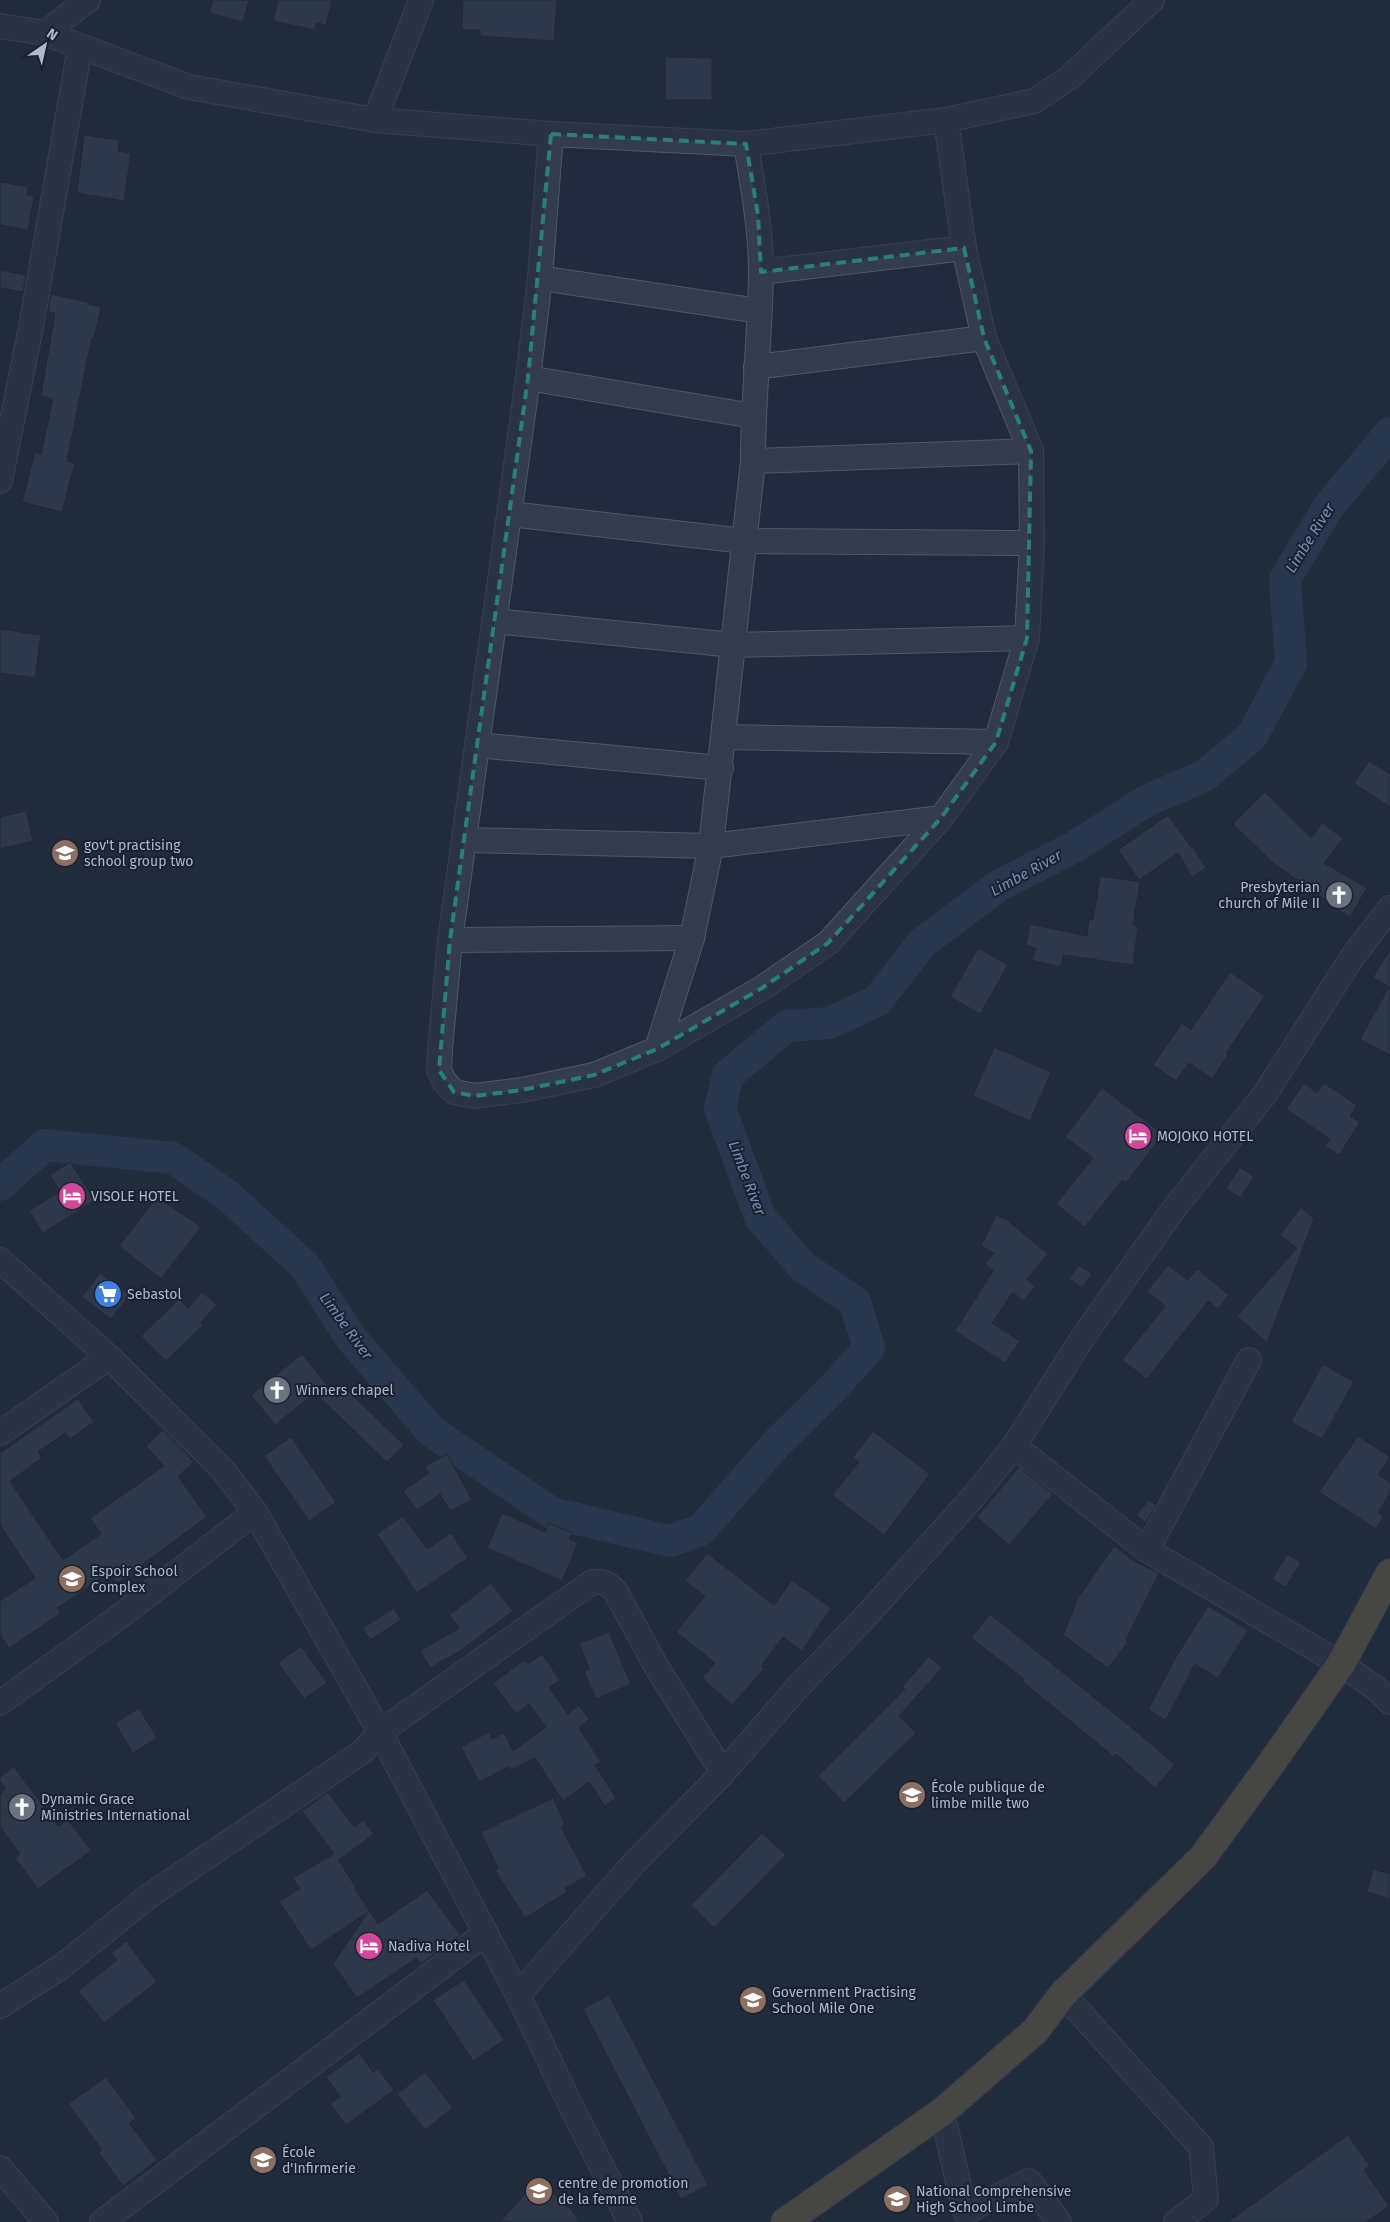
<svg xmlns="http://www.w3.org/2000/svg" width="1390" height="2222" font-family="'Fira Sans',sans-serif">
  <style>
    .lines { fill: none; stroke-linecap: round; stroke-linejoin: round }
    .river { stroke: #314364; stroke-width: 32 }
    .building { fill: #3c495d; stroke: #1c2434 }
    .minor-casing { stroke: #505868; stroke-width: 26 }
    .highway-casing { stroke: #404858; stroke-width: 30 }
    .minor { stroke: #353d4d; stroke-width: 24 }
    .highway { stroke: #746851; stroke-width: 28 }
    .marked { fill: none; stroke: #27807c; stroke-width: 4; stroke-dasharray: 10 6; stroke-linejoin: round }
    .labels { text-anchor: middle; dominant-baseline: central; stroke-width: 4; stroke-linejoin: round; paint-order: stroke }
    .poi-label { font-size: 14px; fill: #b0b8c9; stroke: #1a2232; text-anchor: start }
    .water-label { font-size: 15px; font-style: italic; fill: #758cb3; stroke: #1a2232 }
  </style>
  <rect width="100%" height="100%" fill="#212b3d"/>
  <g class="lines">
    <!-- river -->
    <path class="river" d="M0 1185 45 1145 173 1158 227 1195 304 1265 351 1338 431 1431 552 1513 670 1541 701 1530 777 1443 831 1390 869 1348 855 1302 803 1267 760 1217 720 1108 728 1075 787 1026 829 1023 877 1001 922 943 998 886 1074 847 1146 801 1204 776 1252 736 1291 663 1285 579 1329 506 1390 433"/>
  </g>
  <!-- building -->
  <g class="building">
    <path d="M213 0H249L243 22 209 13Z"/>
    <path d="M278 0H332L326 25 316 23 315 30 273 21Z"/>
    <path d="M463 0H557L554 41 480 36V30H462Z"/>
    <path d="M665 57 712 58V100H665Z"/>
    <path d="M84 135 119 140 118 151 131 153 124 201 77 193Z"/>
    <path d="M0 182 28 187 27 195 34 196 28 230 0 225Z"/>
    <path d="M0 270 26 275 23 292 0 288Z"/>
    <path d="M51 294 88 302V304L101 307 94 339H92L88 356 67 461 75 463 62 512 22 502 35 452 41 454 53 399 41 396 55 313 48 312Z"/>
    <path d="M0 629 41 635 35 678 0 673Z"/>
    <path d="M1369 761 1390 774V807L1354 783Z"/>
    <path d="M1265 792 1311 838 1322 823 1343 838 1324 863 1367 888 1350 917 1324 901 1325 899 1273 863 1233 824Z"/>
    <path d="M26 811 33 841 0 849V817Z"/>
    <path d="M1168 815 1192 848 1193 847 1206 868 1192 877 1178 853 1139 880 1118 850Z"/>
    <path d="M1100 876 1140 882 1133 925 1138 926 1133 965 1063 955 1061 967 1031 960 1036 949 1026 944 1030 924 1087 936 1089 920H1093Z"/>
    <path d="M978 948 1008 965 980 1014 950 997Z"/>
    <path d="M1390 949V1055L1360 1039 1389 987 1373 977Z"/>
    <path d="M1230 972 1265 996 1226 1053 1228 1055 1212 1079 1189 1063 1176 1081 1153 1065 1182 1023 1191 1030Z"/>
    <path d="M994 1047 1051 1072 1030 1121 973 1096Z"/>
    <path d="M1304 1083 1317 1093 1324 1083 1357 1105 1350 1116 1360 1122 1339 1155 1325 1146 1330 1139 1286 1109Z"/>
    <path d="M1102 1088 1163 1134 1126 1183 1122 1180 1085 1227 1056 1204 1093 1158 1065 1137Z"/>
    <path d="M70 1162 95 1200 43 1233 29 1211 60 1191 50 1175Z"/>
    <path d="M1240 1167 1254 1177 1240 1198 1226 1188Z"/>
    <path d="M157 1197 201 1227 161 1279 119 1246Z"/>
    <path d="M1301 1207 1314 1219 1267 1343 1237 1316 1297 1248 1280 1235Z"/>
    <path d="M996 1215 1007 1220 1048 1254 1027 1279 1035 1287 1023 1301 1013 1292 992 1323 1020 1341 1005 1363 955 1331 993 1271 985 1264 994 1253 981 1246Z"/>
    <path d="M1079 1265 1092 1274 1082 1288 1069 1278Z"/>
    <path d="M1168 1265 1188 1280 1197 1269 1229 1295 1218 1309 1208 1301 1147 1379 1122 1360 1165 1306 1147 1291Z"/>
    <path d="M100 1273 130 1295 111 1319 82 1297Z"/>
    <path d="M202 1292 217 1305 201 1322 203 1325 166 1361 141 1336 179 1299 188 1308Z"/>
    <path d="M302 1354 335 1395 343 1386 404 1445 387 1462 315 1393 275 1425 251 1395Z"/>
    <path d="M1323 1364 1354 1382 1322 1439 1291 1422Z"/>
    <path d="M78 1399 94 1422 70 1439 65 1433 38 1452 42 1458 10 1481 63 1560 101 1534 90 1518 164 1466 146 1446 163 1430 194 1462 178 1476 207 1517 117 1583 110 1572 57 1608 61 1613 9 1648 0 1635V1601L35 1578 0 1525V1453Z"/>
    <path d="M873 1431 930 1474 884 1535 832 1495 859 1462 853 1457Z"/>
    <path d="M1358 1436 1390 1457 1378 1475 1390 1482V1493L1378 1513 1384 1516 1376 1529 1319 1492Z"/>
    <path d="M291 1437 336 1502 309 1521 264 1456Z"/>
    <path d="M447 1454 472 1500 450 1511 440 1494 417 1510 403 1491 429 1473 425 1466Z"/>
    <path d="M1019 1467 1053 1494 1009 1545 977 1517Z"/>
    <path d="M1149 1500 1156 1505 1146 1523 1136 1515Z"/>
    <path d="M502 1513 545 1532 549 1523 572 1533 569 1539 578 1543 562 1581 487 1548Z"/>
    <path d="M403 1516 427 1549 451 1533 468 1558 417 1593 377 1534Z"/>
    <path d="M1114 1546 1134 1561 1159 1573 1126 1640 1128 1642 1108 1668 1063 1635 1078 1598Z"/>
    <path d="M707 1553 774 1605 792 1580 831 1608 802 1651 783 1637 761 1666 764 1669 732 1705 702 1678 715 1663 676 1632 705 1596 685 1581Z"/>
    <path d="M1287 1554 1301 1562 1286 1587 1272 1579Z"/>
    <path d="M491 1583 513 1611 463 1649 430 1668 420 1651 459 1628 449 1615Z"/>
    <path d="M1208 1606 1248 1630 1218 1678 1195 1664 1166 1720 1148 1710 1176 1657Z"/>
    <path d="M394 1608 401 1620 370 1640 363 1628Z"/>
    <path d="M990 1614 1137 1732 1175 1765 1155 1788 1116 1754 1114 1757 1022 1681 1024 1679 971 1638Z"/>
    <path d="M609 1632 631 1684 596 1699 584 1671 589 1669 579 1643Z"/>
    <path d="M301 1646 327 1683 304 1699 278 1663Z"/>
    <path d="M542 1654 560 1680 549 1688 568 1714 579 1705 589 1719 579 1728 601 1762 595 1765 616 1798 605 1806 589 1782 563 1801 535 1758 510 1770 508 1767 479 1782 461 1747 489 1732 492 1739 504 1733 513 1751 546 1727 529 1704 516 1714 493 1683 524 1660 528 1664Z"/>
    <path d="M929 1656 942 1668 899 1716 916 1733 844 1803 818 1776 905 1689 902 1687Z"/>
    <path d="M139 1708 157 1738 133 1753 115 1723Z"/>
    <path d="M14 1767 58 1826 68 1820 91 1851 38 1889 15 1858 20 1854 0 1827V1794L6 1789 0 1781V1777Z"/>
    <path d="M328 1792 354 1827 363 1820 374 1834 339 1860 338 1859 356 1888 355 1889 378 1924 427 1890 460 1935 421 1964 417 1958 357 1998 333 1964 368 1912 311 1950 279 1901 300 1889 293 1878 334 1854 302 1811Z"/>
    <path d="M553 1798 565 1825 561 1827 587 1876 565 1888 567 1892 525 1918 495 1870 498 1868 481 1832Z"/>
    <path d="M762 1833 786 1855 714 1928 691 1905Z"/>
    <path d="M1373 1869 1390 1874V1899L1367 1892Z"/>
    <path d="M126 1941 157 1982 104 2023 78 1991 117 1960 111 1953Z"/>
    <path d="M464 1980 504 2040 473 2061 433 2000Z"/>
    <path d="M609 1995 708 2185 681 2199 583 2009Z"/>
    <path d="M359 2053 373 2072 378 2069 394 2090 346 2125 330 2104 340 2097 326 2077Z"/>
    <path d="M425 2072 453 2108 425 2130 397 2094Z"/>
    <path d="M106 2077 136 2118 129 2123 157 2160 123 2186 99 2153 102 2150 68 2104Z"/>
    <path d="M1348 2135 1370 2166 1364 2170 1389 2206 1366 2222H1228Z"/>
    <path d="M537 2180 572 2210 579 2222H500Z"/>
  </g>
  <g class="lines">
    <!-- minor casing -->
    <g class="minor-casing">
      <g id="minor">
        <path d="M0 26 45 33 189 87 375 120 551 134 746 144 946 120 1034 101 1070 77 1152 0"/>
        <path d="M45 33 88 0"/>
        <path d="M375 120 421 0"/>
        <path d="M551 134 540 278 528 378 450 940 440 1050 439 1070 444 1081 454 1092 474 1096 522 1090 594 1075 657 1049 762 988 828 943 941 818 996 742 1027 638 1032 543 1031 451 984 338 964 248 946 120"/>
        <path d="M761 272 964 248"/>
        <path d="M540 278 759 311"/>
        <path d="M756 367 984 338"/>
        <path d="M528 378 753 416"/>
        <path d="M753 461 1031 451"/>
        <path d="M0 481 31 327 80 47"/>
        <path d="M510 514 744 541 1032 543"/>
        <path d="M494 621 734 645 1027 638"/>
        <path d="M724 737 996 742"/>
        <path d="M477 745 721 768"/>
        <path d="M464 840 711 846 941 818"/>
        <path d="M450 940 692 938"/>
        <path d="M657 1049 692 938 711 846 753 461C753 398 760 336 761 273 761 230 753 187 746 144"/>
        <path d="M0 1260 109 1357 223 1470 255 1512 380 1732 518 1995 571 2106 630 2222"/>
        <path d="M0 1433 109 1357"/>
        <path d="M1014 1446 1147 1550 1341 1664 1378 1690 1390 1702"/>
        <path d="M1147 1550 1249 1360"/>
        <path d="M0 1703 131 1608 255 1512"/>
        <path d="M1063 1994 1201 2147 1206 2199 1176 2222"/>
        <path d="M518 1995 634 1863 723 1773 797 1688 867 1615 974 1496 1014 1446 1083 1337 1173 1210 1265 1094 1351 959 1390 908"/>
        <path d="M0 2006 61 1967 149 1896 362 1752 380 1732 592 1582C604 1581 608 1583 616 1592L656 1666 723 1773"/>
        <path d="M942 2112 965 2212 1029 2181 1059 2222"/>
        <path d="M0 2168 46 2222"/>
        <path d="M102 2222 486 1933"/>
      </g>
    </g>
    <!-- highway casing -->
    <g class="highway-casing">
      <path id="highway" d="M785 2222 942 2112 1035 2031 1063 1994 1203 1857 1273 1761 1341 1664 1390 1573"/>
    </g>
    <!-- minor -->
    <use href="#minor" class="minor"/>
    <!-- highway -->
    <use href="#highway" class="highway"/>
  </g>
  <!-- marked area -->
  <path d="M0 0H1390V2222H0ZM551 134 746 144 758 215 761 272 964 248 984 338 1031 451 1027 638 996 742 941 818 828 943 762 988 657 1049 594 1075 522 1090 474 1096 454 1092 439 1070 450 940 528 378Z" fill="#212b3d" fill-opacity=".55" fill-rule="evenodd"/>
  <path class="marked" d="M551 134 746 144 758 215 761 272 964 248 984 338 1031 451 1027 638 996 742 941 818 828 943 762 988 657 1049 594 1075 522 1090 474 1096 454 1092 439 1070 450 940 528 378Z"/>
  <!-- icons -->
  <defs>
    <g id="school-disc" transform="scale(1.4375)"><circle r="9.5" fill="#8d6e63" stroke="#1a2232"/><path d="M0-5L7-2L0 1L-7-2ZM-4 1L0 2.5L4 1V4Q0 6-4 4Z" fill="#fff"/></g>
    <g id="church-disc" transform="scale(1.4375)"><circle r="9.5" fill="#6b7280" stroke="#1a2232"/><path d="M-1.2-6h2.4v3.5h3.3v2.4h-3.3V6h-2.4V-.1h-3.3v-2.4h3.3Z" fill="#fff"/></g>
    <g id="hotel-disc" transform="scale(1.4375)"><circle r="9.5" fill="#d1479c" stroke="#1a2232"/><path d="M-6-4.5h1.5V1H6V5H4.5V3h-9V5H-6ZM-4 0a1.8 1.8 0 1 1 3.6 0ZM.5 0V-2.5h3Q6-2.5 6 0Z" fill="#fff"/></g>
    <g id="supermarket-disc" transform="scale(1.4375)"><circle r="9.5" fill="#3f7fe0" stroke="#1a2232"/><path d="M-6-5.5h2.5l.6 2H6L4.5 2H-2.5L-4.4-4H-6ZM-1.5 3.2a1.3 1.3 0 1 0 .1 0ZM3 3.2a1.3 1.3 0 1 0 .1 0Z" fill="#fff"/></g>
    <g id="university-disc" transform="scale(1.4375)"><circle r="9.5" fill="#8d6e63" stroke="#1a2232"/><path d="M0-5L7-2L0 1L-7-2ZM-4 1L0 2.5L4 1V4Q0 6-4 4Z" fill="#fff"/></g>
  </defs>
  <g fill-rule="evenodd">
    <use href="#school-disc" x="65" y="853"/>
    <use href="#church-disc" x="1339" y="895"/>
    <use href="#hotel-disc" x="1138" y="1136"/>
    <use href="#hotel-disc" x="72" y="1196"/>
    <use href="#supermarket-disc" x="108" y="1294"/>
    <use href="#church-disc" x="277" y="1390"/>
    <use href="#school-disc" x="72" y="1579"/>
    <use href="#school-disc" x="912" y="1795"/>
    <use href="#church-disc" x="22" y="1807"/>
    <use href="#hotel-disc" x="369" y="1946"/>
    <use href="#school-disc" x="753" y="2000"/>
    <use href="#university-disc" x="263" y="2160"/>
    <use href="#university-disc" x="539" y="2191"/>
    <use href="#school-disc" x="897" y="2199"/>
  </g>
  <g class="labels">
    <!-- poi labels -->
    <g class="poi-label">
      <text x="84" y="845">gov't practising<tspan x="84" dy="16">school group two</tspan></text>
      <text x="1320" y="887" text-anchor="end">Presbyterian<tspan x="1320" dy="16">church of Mile II</tspan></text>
      <text x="1157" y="1136">MOJOKO HOTEL</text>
      <text x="91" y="1196">VISOLE HOTEL</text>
      <text x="127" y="1294">Sebastol</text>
      <text x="296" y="1390">Winners chapel</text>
      <text x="91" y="1571">Espoir School<tspan x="91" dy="16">Complex</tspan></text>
      <text x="931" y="1787">École publique de<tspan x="931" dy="16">limbe mille two</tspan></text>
      <text x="41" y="1799">Dynamic Grace<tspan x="41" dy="16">Ministries International</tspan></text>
      <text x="388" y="1946">Nadiva Hotel</text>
      <text x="772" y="1992">Government Practising<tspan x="772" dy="16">School Mile One</tspan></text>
      <text x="282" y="2152">École<tspan x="282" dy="16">d'Infirmerie</tspan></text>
      <text x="558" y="2183">centre de promotion<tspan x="558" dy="16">de la femme</tspan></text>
      <text x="916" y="2191">National Comprehensive<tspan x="916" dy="16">High School Limbe</tspan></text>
    </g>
    <!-- water labels -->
    <g class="water-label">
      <text transform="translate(1310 538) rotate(-58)">Limbe River</text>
      <text transform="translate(1026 873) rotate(-29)">Limbe River</text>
      <text transform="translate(747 1178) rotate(69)">Limbe River</text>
      <text transform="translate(346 1326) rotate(54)">Limbe River</text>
    </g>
  </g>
  <!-- north arrow -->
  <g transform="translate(45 45) rotate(34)" stroke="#1a2232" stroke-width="4" paint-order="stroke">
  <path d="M0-4L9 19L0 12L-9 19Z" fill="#b0b8c9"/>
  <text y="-8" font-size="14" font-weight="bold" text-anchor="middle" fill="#b0b8c9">N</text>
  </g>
</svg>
